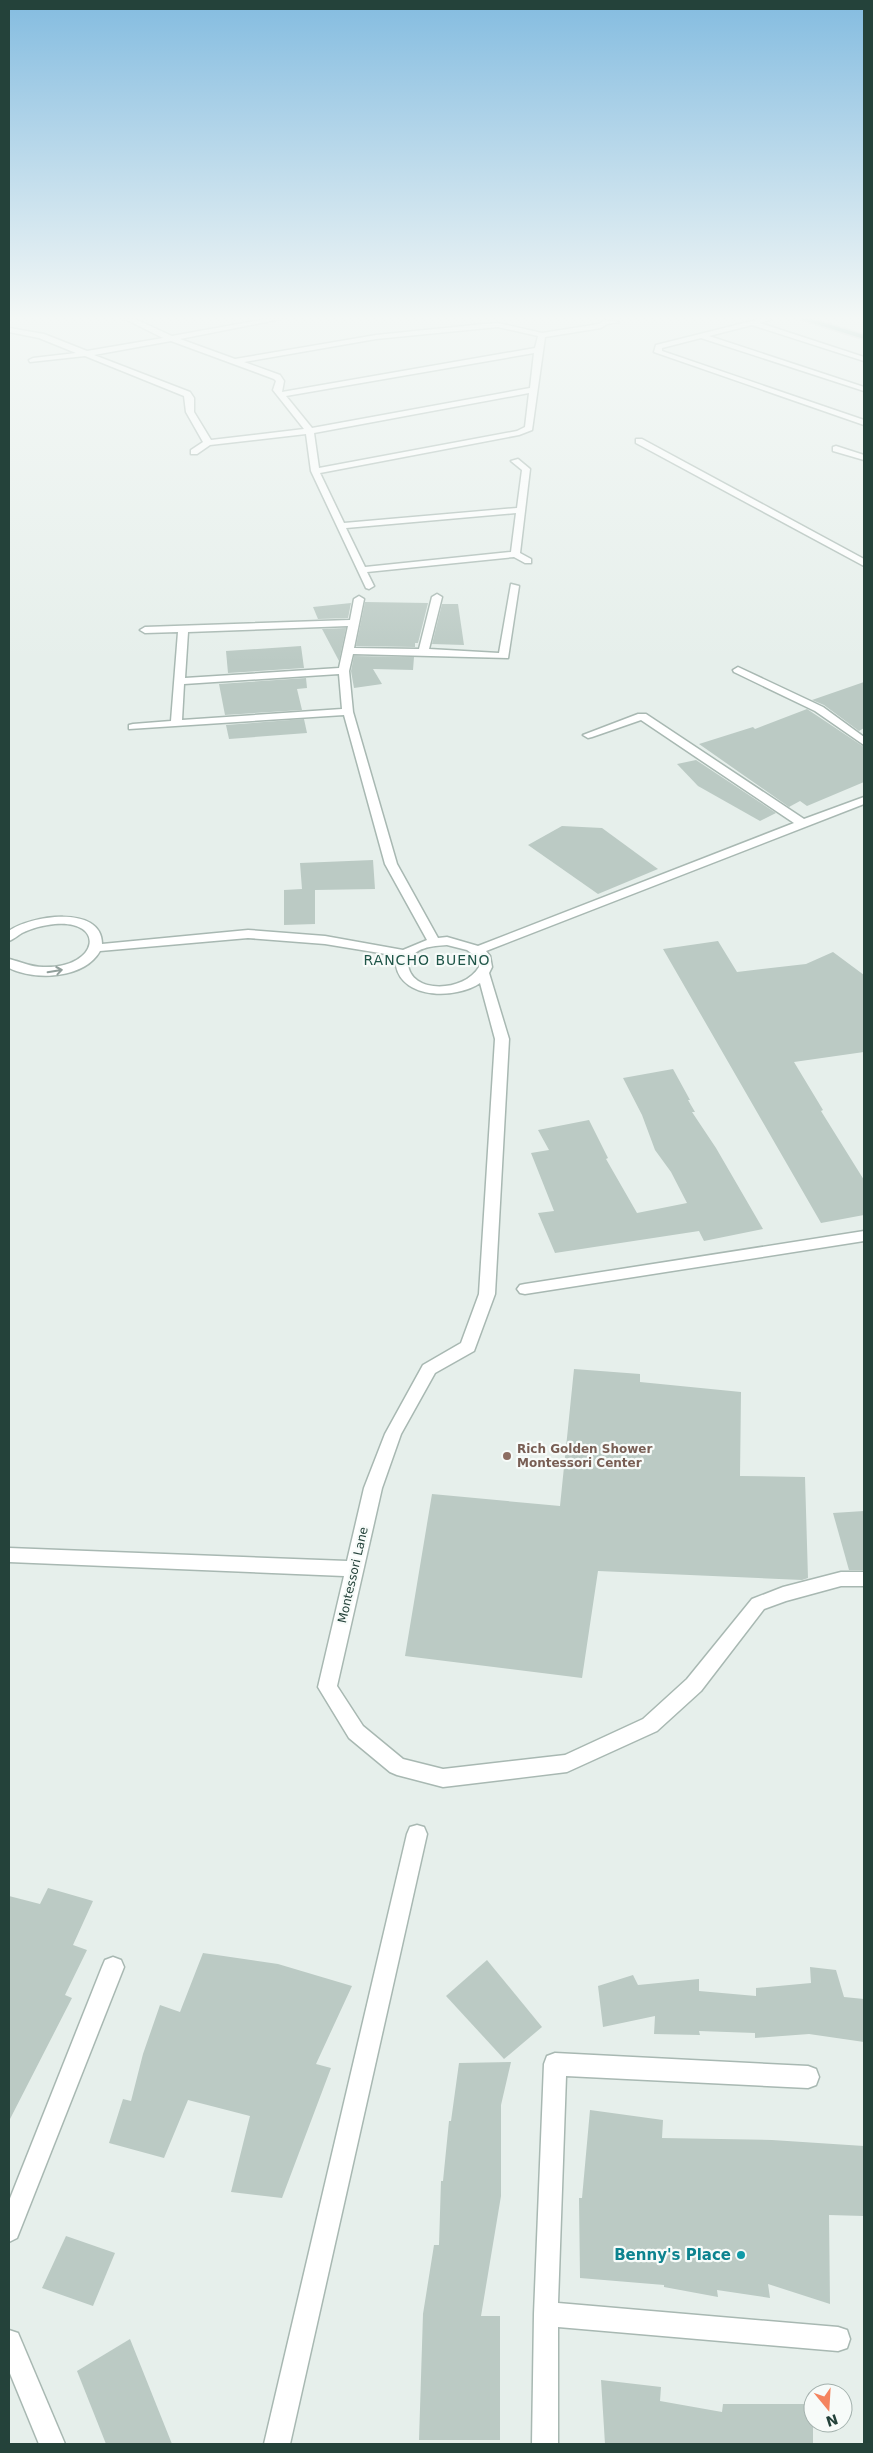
<svg xmlns="http://www.w3.org/2000/svg" width="873" height="2453" font-family="'DejaVu Sans',sans-serif">
  <style>
    .building { fill: #bbcac4 }
    .lines { fill: none; stroke-linecap: round; stroke-linejoin: round }
    .minor-casing { stroke: #a8b8b2; stroke-width: 3 }
    .major-casing { stroke: #c2cac8; stroke-width: 3 }
    .minor { fill: #fff; fill-rule: evenodd }
    .major { fill: #6aa596; fill-rule: evenodd }
    .oneway { stroke: #92a09c }
    .education-dot { fill: #8d6e63; stroke: #f7fbf9; stroke-width: 2 }
    .culture-dot { fill: #0f9aa8; stroke: #f7fbf9; stroke-width: 2 }
    .labels { text-anchor: middle; dominant-baseline: central; stroke-width: 4.5; stroke-linejoin: round; paint-order: stroke }
    .education-label { font-size: 12px; font-weight: bold; fill: #785e54; stroke: #f7fbf9; text-anchor: start }
    .street-label { font-size: 12px; fill: #24423a; stroke: #f7fbf9 }
    .neighbourhood-label { font-size: 14px; letter-spacing: 1px; fill: #1f5548; stroke: #f7fbf9 }
    .near-culture-label { font-size: 15px; font-weight: bold; fill: #0d838f; stroke: #f7fbf9; text-anchor: end }
  </style>
  <rect width="100%" height="100%" fill="#e6efeb"/>
  <!-- building -->
  <g class="building">
    <path d="M365 602 428 603 418 643H415V647L356 646Z"/>
    <path d="M351 603 348 618 318 619 313 607Z"/>
    <path d="M442 604H458L464 645 432 644Z"/>
    <path d="M346 628 339 661 322 629Z"/>
    <path d="M301 646 304 668 228 673 226 651Z"/>
    <path d="M354 656 414 657 413 670 373 669 382 684 354 688 351 671Z"/>
    <path d="M306 678 307 688 297 689 302 710 225 715 219 684Z"/>
    <path d="M864 682V728L859 731 824 705 812 700Z"/>
    <path d="M807 709 864 747V782L807 806 800 801 789 807 699 744 753 727 755 729Z"/>
    <path d="M304 719 307 733 229 739 226 725Z"/>
    <path d="M696 760 776 813 760 821 698 786 677 764Z"/>
    <path d="M562 826 602 828 658 869 598 894 528 845Z"/>
    <path d="M373 860 375 889 315 890V924L284 925V890L302 889 300 863Z"/>
    <path d="M718 941 737 972 806 964 833 952 864 975V1052L794 1062 823 1110 821 1111 864 1180V1215L821 1223 663 949Z"/>
    <path d="M673 1069 690 1100H688L695 1112H692L716 1148 763 1229 704 1241 699 1231 555 1253 538 1213 554 1211 531 1153 549 1150 538 1130 589 1120 608 1158 606 1159 637 1213 687 1203 671 1172 655 1150 642 1115 623 1078Z"/>
    <path d="M574 1369 640 1374V1382L741 1392 740 1476 805 1477 808 1578 802 1580 598 1571 582 1678 405 1656 432 1494 560 1506Z"/>
    <path d="M864 1511V1570H849L833 1513Z"/>
    <path d="M48 1888 93 1901 73 1945 87 1950 65 1995 72 1998 9 2121V1896L40 1904Z"/>
    <path d="M203 1953 278 1964 352 1986 316 2064 331 2068 282 2198 231 2192 250 2116 188 2100 164 2158 109 2143 123 2099 131 2101 143 2054 160 2005 180 2012Z"/>
    <path d="M487 1960 542 2027 504 2059 446 1996Z"/>
    <path d="M810 1967 836 1970 844 1997 864 1999V2042L809 2034 755 2038V2033L699 2031 700 2035 654 2034 655 2016 603 2027 598 1986 633 1975 638 1985 699 1979V1991L756 1996V1988L811 1983Z"/>
    <path d="M511 2062 501 2105V2196L481 2316H500V2440H419L423 2314 434 2245H439L441 2181H443L449 2121H451L459 2063Z"/>
    <path d="M590 2110 663 2120 662 2138 772 2140 864 2146V2216L829 2215 830 2304 768 2284 770 2298 717 2290 718 2297 664 2287V2285L580 2278 579 2198H582Z"/>
    <path d="M66 2236 115 2253 93 2306 42 2288Z"/>
    <path d="M130 2339 172 2444H106L77 2371Z"/>
    <path d="M601 2380 661 2387 660 2401 722 2412 723 2404H813V2444H605Z"/>
  </g>
  <g class="lines">
    <!-- minor casing -->
    <g class="minor-casing">
      <g id="minor">
        <path d="M125 319H135L172 336 266 319H281L180 339 235 359 376 335 484 324 498 323 542 333 599 324 605 320 619 322 607 324 601 328 545 337 532 430 519 435 320 473 344 523 517 508 522 470 511 461 518 459 530 469 520 553 531 559V563H525L514 557 367 572 374 586 369 589 366 588 311 471 306 434 210 445 197 454H191V450L203 442 186 412 184 396 85 356 30 362 29 360 33 358 76 353 39 338 9 332V328L44 334 87 351 163 338ZM498 327 538 336 535 348 282 392 284 381 280 375 244 362 376 339ZM171 341 274 379 276 381 273 390 304 429 211 440 194 412V398L190 392 94 355ZM534 353 530 388 312 428 286 396ZM529 393 525 427 517 431 319 468 314 433ZM516 513 511 552 365 567 346 528Z"/>
        <path d="M760 319H772L760 323 864 357V361L752 325 709 336 864 387V391L701 338 662 348V351L864 420V425L654 352 656 345Z"/>
        <path d="M636 439H642L864 559V566L636 443Z"/>
        <path d="M836 446 864 455V460L833 451V447Z"/>
        <path d="M511 584 519 586 508 658 353 654 349 671 353 712 397 864 438 938 447 937 478 946 794 823 641 720 592 737 588 738 583 735 638 714H646L804 819 864 797V804L486 951 490 956 492 967 489 973 509 1039 495 1294 474 1351 435 1373 401 1434 382 1488 337 1686 363 1726 403 1759 443 1769 565 1755 643 1719 687 1679 752 1599 783 1587 841 1572H864V1586H841L786 1601 764 1609 701 1691 657 1731 567 1772 443 1787 397 1775 390 1772 349 1738 318 1687 344 1576 9 1562V1548L347 1561 364 1488 385 1434 423 1365 461 1343 479 1294 495 1039 480 983C457 999 403 1000 396 966L398 956 325 944 248 938 100 951C84 979 35 981 9 968V959C22 962 32 968 46 967 99 967 106 920 55 924 44 925 32 928 22 933 17 936 14 939 9 941V931C29 916 102 904 102 944L248 930 325 936 403 950 427 940 385 864 344 715 129 729V725L133 724 171 721 178 632 145 633 140 630 145 627 350 620 354 599 359 596 364 599 354 648 419 649 432 597 437 594 442 597 429 649 499 653ZM348 626 339 668 185 678 188 632ZM339 674 342 709 182 720 184 684ZM447 945 467 950 478 958 479 967C464 993 409 994 408 963 414 947 432 946 447 945Z"/>
        <path d="M738 667 823 707 864 737V745L815 711 734 672 733 670Z"/>
        <path d="M864 1231V1241L525 1294 520 1293 517 1289 520 1285 525 1284Z"/>
        <path d="M417 1825 424 1827 427 1834 290 2444H264L407 1834 410 1827Z"/>
        <path d="M113 1957 121 1960 124 1967 17 2238 9 2242V2201L102 1967 105 1960Z"/>
        <path d="M555 2053 808 2066 816 2069 819 2077 816 2085 808 2088 566 2076 558 2303 838 2327 847 2330 850 2339 847 2348 838 2351 558 2327V2444H532L534 2314 544 2064 547 2056Z"/>
        <path d="M9 2330 18 2333 65 2444H39L9 2371Z"/>
      </g>
    </g>
    <!-- major casing -->
    <g class="major-casing">
      <path id="major" d="M800 319H811L864 335V339Z"/>
    </g>
    <!-- minor -->
    <use href="#minor" class="minor"/>
    <!-- major -->
    <use href="#major" class="major"/>
  </g>
  <!-- one-way arrows -->
  <defs><path id="oneway-shaft" d="M-6 0H5M1.5-3L5.5 0L1.5 3" fill="none" stroke-width="1.6" stroke-linecap="round" stroke-linejoin="round" transform="scale(1.25)"/></defs>
  <use class="oneway" href="#oneway-shaft" transform="translate(55 971) rotate(-9)"/>
  <!-- sky -->
  <linearGradient id="sky" x2="0" y2="1"><stop stop-color="#84bce0"/><stop offset="0.48" stop-color="#f4f8f6"/><stop offset="1" stop-color="#f4f8f6" stop-opacity="0"/></linearGradient>
  <rect width="873" height="662" fill="url(#sky)"/>
  <!-- markers -->
  <circle class="education-dot" cx="507" cy="1456" r="5"/>
  <circle class="culture-dot" cx="741" cy="2255" r="5"/>
  <g class="labels">
    <!-- education labels -->
    <g class="education-label">
      <text x="517" y="1449">Rich Golden Shower<tspan x="517" dy="14">Montessori Center</tspan></text>
    </g>
    <!-- street labels -->
    <g class="street-label">
      <text transform="translate(353 1575) rotate(-77)">Montessori Lane</text>
    </g>
    <!-- neighbourhood labels -->
    <g class="neighbourhood-label">
      <text x="427" y="960">RANCHO BUENO</text>
    </g>
    <!-- near-culture labels -->
    <g class="near-culture-label">
      <text x="731" y="2255">Benny's Place</text>
    </g>
  </g>
  <!-- border -->
  <rect width="873" height="2453" fill="none" stroke="#24423a" stroke-width="20"/>
  <!-- north arrow -->
  <g transform="translate(828 2408) rotate(162)"><circle r="24" fill="#f7fbf9" stroke="#a3b1ad"/>
  <path d="M0-4L9 19L0 12L-9 19Z" fill="#f4845f"/>
  <text y="-8" font-size="14" font-weight="bold" text-anchor="middle" fill="#24423a">N</text>
  </g>
</svg>
